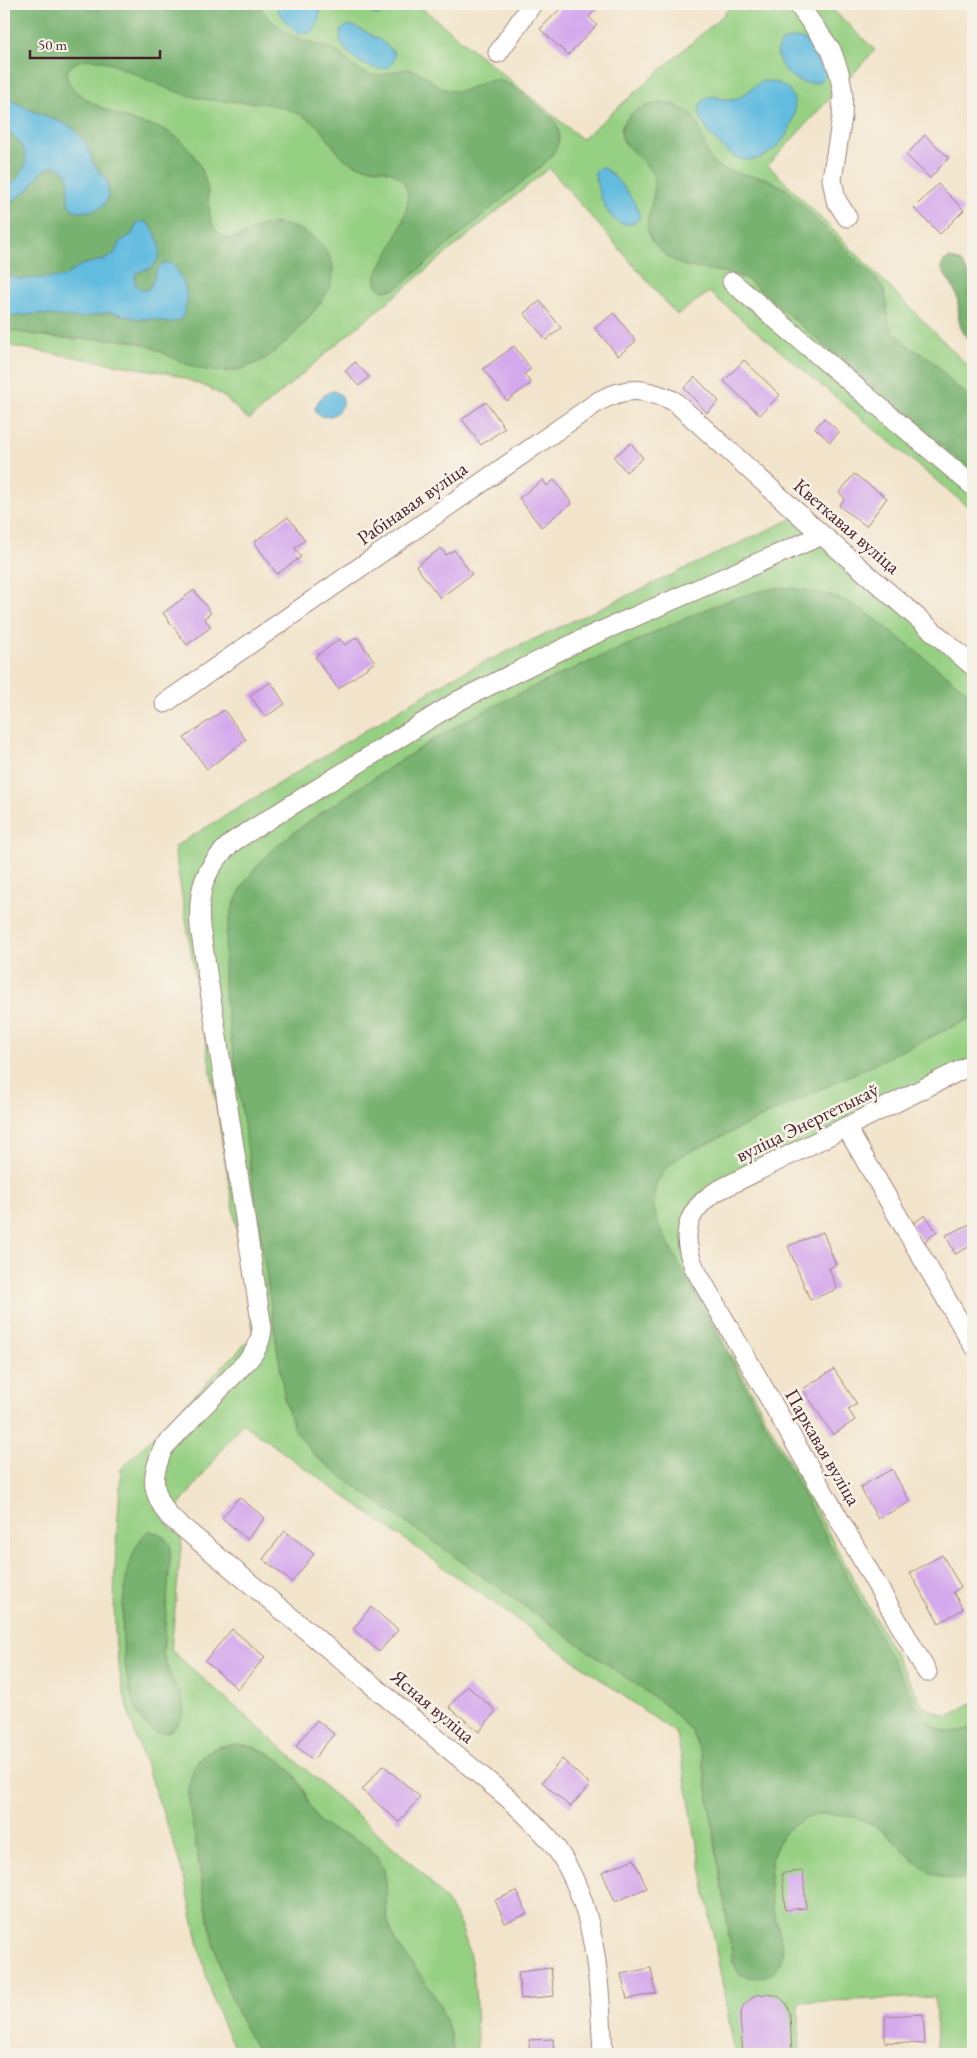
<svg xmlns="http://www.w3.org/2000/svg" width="977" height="2058" font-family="'EB Garamond',serif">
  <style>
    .green { fill: #96d083; stroke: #707857 }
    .forest { fill: #78b271; stroke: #61684e }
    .water { fill: #62bce0; stroke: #566e86 }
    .building { fill: #d4a8ed }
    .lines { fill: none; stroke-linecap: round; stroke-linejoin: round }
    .minor-casing { stroke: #9e827b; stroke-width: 21 }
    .minor { stroke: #fff; stroke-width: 19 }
    .labels { text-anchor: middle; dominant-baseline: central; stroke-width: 5; stroke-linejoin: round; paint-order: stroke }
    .street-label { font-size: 20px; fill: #4a1f2b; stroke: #f7f3e8 }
  </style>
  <rect width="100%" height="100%" fill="#f7f3e8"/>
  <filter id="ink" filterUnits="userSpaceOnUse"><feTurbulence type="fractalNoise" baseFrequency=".02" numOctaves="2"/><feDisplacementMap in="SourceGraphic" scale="10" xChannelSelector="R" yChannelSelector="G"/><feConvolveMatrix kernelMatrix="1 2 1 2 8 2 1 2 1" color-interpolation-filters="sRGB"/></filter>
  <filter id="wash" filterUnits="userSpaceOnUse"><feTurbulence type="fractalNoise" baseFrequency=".0096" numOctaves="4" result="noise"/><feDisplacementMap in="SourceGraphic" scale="20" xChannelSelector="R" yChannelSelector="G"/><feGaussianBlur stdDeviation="1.12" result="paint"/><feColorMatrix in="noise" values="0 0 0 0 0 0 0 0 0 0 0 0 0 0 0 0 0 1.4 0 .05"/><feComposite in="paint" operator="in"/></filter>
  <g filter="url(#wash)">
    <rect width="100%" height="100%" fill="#f2e4cb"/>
    <!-- green -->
    <g class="green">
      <path d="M4 4H417L582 139 722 16 733 4H829L833 10 875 50 768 165 973 371V511L709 292 677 315 549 168 338 343 249 420 224 397 209 388 173 374 4 345Z"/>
      <path d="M800 515 973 666V1064L696 1207 695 1269 687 1274 923 1706 947 1717 973 1702V2054H937L935 1997 799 2002 800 2054H735L677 1734 242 1423 166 1523 182 1537 171 1650 418 1869C433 1885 449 1901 458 1921 478 1963 476 2009 477 2054H239C205 2000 199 1938 184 1878 163 1800 124 1728 116 1646 111 1590 118 1526 121 1469L254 1335 174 847 455 676Z"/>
    </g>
    <!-- forest -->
    <g class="forest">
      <path d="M4 4H258C269 22 288 36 308 42 317 45 326 46 334 50 347 58 356 72 372 75 386 78 399 66 413 70 428 74 437 90 453 91 471 93 486 75 504 82 520 88 539 108 553 119 564 134 559 148 547 161L396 289 383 291C376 286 375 283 376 275 387 254 415 211 406 188 397 164 374 172 354 164 335 157 330 137 315 124 309 119 300 114 292 111 262 98 227 105 195 97 162 90 132 70 100 60 90 59 78 58 70 67 50 92 130 122 148 125 181 130 203 160 208 192 209 204 208 221 217 231 232 249 248 229 264 225 286 219 315 234 327 252 340 272 330 290 317 307 285 349 245 387 189 365 168 357 152 344 129 341 112 338 94 339 77 339 54 338 32 335 9 330L4 328Z"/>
      <path d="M661 103 673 104 691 114 698 124 709 157 715 165 735 173 766 178 786 189 876 279 883 288 886 297 889 324 893 331 911 348 931 359 955 386 973 398V472L748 280C718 265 687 276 662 252 633 226 657 208 654 181 651 156 608 146 625 121 633 109 647 105 661 103Z"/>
      <path d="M950 258 961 262 973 281 968 293 973 300V342C951 326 963 310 955 291 951 282 944 276 941 267L944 261Z"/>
      <path d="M785 587 826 594 846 601 866 612 973 696V1017L683 1155C654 1173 647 1196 660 1228L913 1699C929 1724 942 1741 973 1727V1877C920 1890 908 1843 871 1824 858 1817 846 1815 831 1814 816 1812 798 1820 787 1831 767 1851 768 1885 773 1910 776 1924 782 1936 782 1951 782 1976 758 1983 739 1974L733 1962 702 1756 691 1731 669 1708 343 1478 314 1455 294 1429 285 1401 224 991C224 946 224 907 254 870 281 837 317 816 351 793 395 764 439 734 486 710 533 686 582 665 630 644 680 621 730 593 785 587Z"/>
      <path d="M148 1531C160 1532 165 1536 171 1547L163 1653C166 1663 168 1672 173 1681 176 1688 182 1695 183 1702 188 1726 160 1745 144 1723 117 1688 112 1562 148 1531Z"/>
      <path d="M238 1744C273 1750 292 1764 306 1796 310 1805 314 1817 321 1823 336 1836 360 1834 376 1855 394 1877 381 1903 390 1927 395 1943 406 1956 416 1969 435 1994 452 2022 453 2054H260C211 1981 204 1889 189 1805 187 1768 199 1745 238 1744Z"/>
    </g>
    <!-- water -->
    <g class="water">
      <path d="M275 4H318C323 20 314 43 294 30 286 24 279 13 275 4Z"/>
      <path d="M338 4H386L384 13 376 15 363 9Z"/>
      <path d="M349 25C360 27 391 45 395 55 391 89 328 51 342 29Z"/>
      <path d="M796 38C804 40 812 42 818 47 829 57 833 80 813 83 786 87 758 40 796 38Z"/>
      <path d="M763 81C828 81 780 180 734 156 720 148 686 113 705 99 714 92 721 101 731 100 743 99 752 86 763 81Z"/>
      <path d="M4 96 28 109 68 125 74 129 85 142 94 165 108 182V198L103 206 95 210 79 212 71 208C61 193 80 172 54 166L42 171 29 189 10 203 4 211V190C9 186 15 182 19 176 33 159 22 138 4 130Z"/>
      <path d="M601 167C611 169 638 203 639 214 640 217 639 218 637 221 610 236 599 194 595 176V171Z"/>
      <path d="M144 221C157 228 165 252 155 264 150 270 143 270 136 273L135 277 136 285 142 290H147C157 281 153 260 171 263 185 277 193 303 180 320L169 323 152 319H139L110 312 80 318 37 314 4 317V269L10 276 19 279 63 277 81 265 106 259 113 255 121 241 132 234 137 223Z"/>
      <path d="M334 391 341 395 343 399C342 413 329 421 317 414L315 408C318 400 325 392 334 391Z"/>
    </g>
    <g id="blocks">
      <!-- building -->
      <g class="building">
        <path d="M565 4H599L601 5 589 17 597 25 568 55 540 29Z"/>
        <path d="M925 135 949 158 930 178 906 155Z"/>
        <path d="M938 184 964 210 940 234 914 208Z"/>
        <path d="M540 301 561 328 546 340 524 313Z"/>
        <path d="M614 313 636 341 618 356 595 328Z"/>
        <path d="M514 346 531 369 524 374 531 383 507 401 483 369Z"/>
        <path d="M744 360 780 395 760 415 724 381Z"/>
        <path d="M355 362 369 377 359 386 345 371Z"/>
        <path d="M695 377 719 401 707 413 684 388Z"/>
        <path d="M486 402 505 428 481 445 462 419Z"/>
        <path d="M824 418 839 432 830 442 815 428Z"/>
        <path d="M631 443 643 458 626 472 614 457Z"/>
        <path d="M854 474 887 498 866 526 839 506 845 498 839 493Z"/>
        <path d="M543 480 547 486 554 480 572 503 541 527 519 498Z"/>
        <path d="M288 517 305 540 295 548 301 557 277 574 254 542Z"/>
        <path d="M441 548 446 555 454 550 472 574 440 598 416 566Z"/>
        <path d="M194 590 211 613 204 618 211 627 187 645 163 613Z"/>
        <path d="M357 637 375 662 338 689 315 657 340 639 345 645Z"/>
        <path d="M271 682 285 704 265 717 250 695Z"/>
        <path d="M224 710 246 740 207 769 184 738Z"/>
        <path d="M925 1215 937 1232 924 1242 911 1225Z"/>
        <path d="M970 1224 973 1232V1245L955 1254 946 1235Z"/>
        <path d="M823 1232 836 1265 829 1268 837 1289 810 1300 788 1246Z"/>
        <path d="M834 1369 857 1404 848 1409 855 1420 833 1435 803 1389Z"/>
        <path d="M892 1469 910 1502 878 1519 860 1487Z"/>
        <path d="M239 1497 265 1518 247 1539 222 1518Z"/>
        <path d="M285 1531 314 1554 292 1582 263 1559Z"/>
        <path d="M942 1555 961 1587 953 1592 963 1609 939 1623 910 1573Z"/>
        <path d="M371 1607 398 1630 379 1652 353 1629Z"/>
        <path d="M232 1629 265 1657 238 1689 205 1661Z"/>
        <path d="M467 1686 496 1711 479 1732 449 1707Z"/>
        <path d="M317 1720 334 1734 313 1760 296 1746Z"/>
        <path d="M562 1759 590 1785 570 1807 542 1782Z"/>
        <path d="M383 1765 420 1797 399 1822 362 1790Z"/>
        <path d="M634 1859 647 1888 615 1902 602 1872Z"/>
        <path d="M803 1871 806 1908 785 1910 782 1873Z"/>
        <path d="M517 1891 527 1914 505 1923 495 1900Z"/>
        <path d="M551 1968 554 1996 521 1999 518 1972Z"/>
        <path d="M651 1968 656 1993 627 1999 621 1974Z"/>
        <path d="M767 1994 778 1996 786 2003 790 2013 792 2054H743L740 2017 743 2006 755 1995Z"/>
        <path d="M923 2014 925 2044 885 2042V2016Z"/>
        <path d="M553 2039 554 2054H530L529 2040Z"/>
      </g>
    </g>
  </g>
  <g filter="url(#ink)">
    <use href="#blocks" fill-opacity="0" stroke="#9e827b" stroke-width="1"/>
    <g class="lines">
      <!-- minor casing -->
      <g class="minor-casing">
        <g id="minor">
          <path d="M798 4 831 50 839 72 843 93 842 117 832 179 836 200 847 217"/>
          <path d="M498 53 532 4"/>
          <path d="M732 282 973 486"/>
          <path d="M165 703 599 401C628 386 644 388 674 401L822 535 973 666"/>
          <path d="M846 1127 973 1345"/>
          <path d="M927 1672 695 1269C680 1236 685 1211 717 1191L973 1064"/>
          <path d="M603 2054C599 1984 598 1908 556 1848 542 1829 525 1814 508 1798L169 1516C150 1490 151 1475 164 1447L249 1359C257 1349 261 1341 262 1328L200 927C197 889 205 866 234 841L458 701 581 640 822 535"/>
        </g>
      </g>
      <!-- minor -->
      <use href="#minor" class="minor"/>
    </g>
  </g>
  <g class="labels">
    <!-- street labels -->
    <g class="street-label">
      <text transform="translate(412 503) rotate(-35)">Рабінавая вуліца</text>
      <text transform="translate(847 526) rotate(41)">Кветкавая вуліца</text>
      <text transform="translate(807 1122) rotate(-26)">вуліца Энергетыкаў</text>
      <text transform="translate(823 1447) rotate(60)">Паркавая вуліца</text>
      <text transform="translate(433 1706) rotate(40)">Ясная вуліца</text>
    </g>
  </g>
  <!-- margin -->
  <rect width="977" height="2058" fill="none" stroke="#f7f3e8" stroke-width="20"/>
  <!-- scale -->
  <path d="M30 50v8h130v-8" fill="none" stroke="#4a1f2b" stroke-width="2.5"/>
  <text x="38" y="50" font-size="15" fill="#4a1f2b" stroke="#f7f3e8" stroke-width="4" paint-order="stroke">50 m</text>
</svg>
